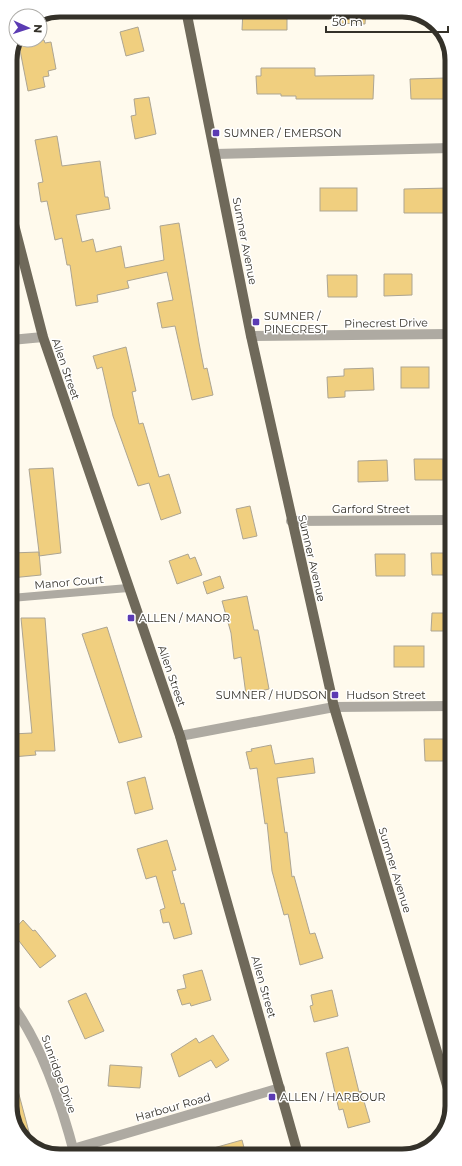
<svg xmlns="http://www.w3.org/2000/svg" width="462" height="1166" font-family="Montserrat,sans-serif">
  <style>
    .building { fill: #f0cf7f; stroke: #ada592 }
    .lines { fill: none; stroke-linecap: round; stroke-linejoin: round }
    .service { stroke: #aeaaa2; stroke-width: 8 }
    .minor { stroke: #aeaaa2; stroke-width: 10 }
    .primary { stroke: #6f695a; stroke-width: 10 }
    .poi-dot { fill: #5b3bb3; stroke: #fff; stroke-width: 1.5 }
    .labels { text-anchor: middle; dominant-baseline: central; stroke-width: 3; stroke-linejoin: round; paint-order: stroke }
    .poi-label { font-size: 11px; fill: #343129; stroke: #fff; text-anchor: start }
    .street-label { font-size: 11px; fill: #343129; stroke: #fff }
    .rim { fill: none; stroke: #343129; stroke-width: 5 }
  </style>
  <rect width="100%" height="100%" fill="#fffaed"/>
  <!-- building -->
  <g class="building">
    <path d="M243 10H287V30H242Z"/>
    <path d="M337 10H366L365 24 336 23Z"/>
    <path d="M138 27 144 51 126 56 120 32Z"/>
    <path d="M18 40H44L45 43 51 42 56 69 48 71 49 76 43 77 45 87 28 91Z"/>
    <path d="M261 68H315V76L374 75 373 99H296V96H281V94H257L256 76H261Z"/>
    <path d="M446 78V99H411L410 79Z"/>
    <path d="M149 97 156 134 135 139 131 116 136 115 134 99Z"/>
    <path d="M57 136 62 166 100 161 105 197H108L110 209 76 215 82 242 93 239 96 252 121 246 125 268 164 260 160 226 179 223 199 343 204 369 207 368 213 395 192 400 175 326 162 328 157 303 173 300 167 272 127 281 129 288 97 295 98 302 76 306 70 265H67L62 238 55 240 47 201 41 202 38 183 43 182 35 140Z"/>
    <rect x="320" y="188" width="37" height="23"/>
    <path d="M449 188V213H404V189Z"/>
    <path d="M384 274H412V295L384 296Z"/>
    <path d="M327 275H357V297H328Z"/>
    <path d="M126 347 136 391 132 392 139 424 143 423 159 477 169 474 181 513 161 520 149 483 138 486 113 416 102 367 97 369 93 356Z"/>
    <rect x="401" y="367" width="28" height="21"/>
    <path d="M373 368 374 390 345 391V397L328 398 327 377 344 376V369Z"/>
    <path d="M414 459H443V480H415Z"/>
    <path d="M387 460 388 481 358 482V461Z"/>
    <path d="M53 468 61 553 39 556V552L41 575 11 578V553L39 552 29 469Z"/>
    <path d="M250 506 257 536 243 539 236 509Z"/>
    <path d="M431 553H451V575H432Z"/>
    <path d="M188 554 190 559 195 557 202 575 177 584 169 561Z"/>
    <path d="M375 554H405V576H376Z"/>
    <path d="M220 576 224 588 207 594 203 582Z"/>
    <path d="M247 596 254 630H258L269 689 246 695 241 657 234 659 231 633 222 601Z"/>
    <path d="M432 613H446V631H431Z"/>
    <path d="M21 618H45L55 751H35L36 755 12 757V734L32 733Z"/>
    <path d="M107 627 142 737 119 743 82 634Z"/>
    <rect x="394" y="646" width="30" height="21"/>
    <path d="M424 739H451V761H425Z"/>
    <path d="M271 745 275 764 313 758 315 773 277 778 285 833 287 832 292 877 294 876 310 934 315 933 323 958 300 965 288 914 284 915 272 871 267 823 265 824 257 768 250 769 246 752 252 751 251 749Z"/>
    <path d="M145 777 153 809 135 814 127 782Z"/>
    <path d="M167 840 176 870 172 871 181 904 184 903 192 934 174 939 169 922 163 923 160 910 165 908 156 876 146 879 137 849Z"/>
    <path d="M23 920 33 931 35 930 56 956 40 968 12 932Z"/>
    <path d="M202 970 211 1000 191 1006 190 1003 182 1005 177 990 186 988 183 975Z"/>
    <path d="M332 990 338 1016 314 1022 310 1006 313 1005 311 995Z"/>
    <path d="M86 993 104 1031 85 1039 68 1001Z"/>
    <path d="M213 1035 229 1060 216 1068 211 1060 179 1077 171 1054 196 1038 199 1043Z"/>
    <path d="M348 1047 359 1092 361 1091 370 1122 348 1128 343 1109 339 1110 326 1053Z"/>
    <path d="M110 1065 142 1067 140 1088 108 1086Z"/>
    <path d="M12 1087H17L33 1147 29 1146 13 1122Z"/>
    <path d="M242 1140 246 1155H203V1151Z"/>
  </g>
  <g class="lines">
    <!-- service -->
    <path class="service" d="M11 598 128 588"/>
    <!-- minor -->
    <g class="minor">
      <path d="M215 154 450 148"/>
      <path d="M251 336 450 334"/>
      <path d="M11 340 43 337"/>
      <path d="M291 521 451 520"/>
      <path d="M180 736 334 707 451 706"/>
      <path d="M12 1005C43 1046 62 1106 75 1156"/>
      <path d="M73 1149 280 1088"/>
    </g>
    <!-- primary -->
    <g class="primary">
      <path d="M186 10 251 336 334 707 452 1102"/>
      <path d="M10 209 43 337 180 736 298 1154"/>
    </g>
  </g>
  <!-- markers -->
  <g class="poi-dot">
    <rect x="212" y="129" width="8" height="8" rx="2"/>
    <rect x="252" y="318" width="8" height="8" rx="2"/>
    <rect x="127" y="614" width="8" height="8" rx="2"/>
    <rect x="331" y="691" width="8" height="8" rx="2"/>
    <rect x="268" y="1093" width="8" height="8" rx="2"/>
  </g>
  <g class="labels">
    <!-- poi labels -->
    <g class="poi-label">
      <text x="224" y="133">SUMNER / EMERSON</text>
      <text x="264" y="316">SUMNER /<tspan x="264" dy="13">PINECREST</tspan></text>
      <text x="139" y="618">ALLEN / MANOR</text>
      <text x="327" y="695" text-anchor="end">SUMNER / HUDSON</text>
      <text x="280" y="1097">ALLEN / HARBOUR</text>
    </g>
    <!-- street labels -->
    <g class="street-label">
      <text transform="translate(245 241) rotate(79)">Sumner Avenue</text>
      <text transform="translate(386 323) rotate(-1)">Pinecrest Drive</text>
      <text transform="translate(66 369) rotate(71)">Allen Street</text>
      <text x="371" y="509">Garford Street</text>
      <text transform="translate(312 558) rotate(77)">Sumner Avenue</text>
      <text transform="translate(69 582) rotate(-5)">Manor Court</text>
      <text transform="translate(172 676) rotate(71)">Allen Street</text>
      <text x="386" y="695">Hudson Street</text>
      <text transform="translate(395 870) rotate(73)">Sumner Avenue</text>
      <text transform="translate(264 987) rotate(74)">Allen Street</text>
      <text transform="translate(59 1074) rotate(70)">Sunridge Drive</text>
      <text transform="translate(173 1107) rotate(-16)">Harbour Road</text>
    </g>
  </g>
  <!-- crop -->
  <path d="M0 0H462V1166H0ZM60 17H402A43 43 0 0 1 445 60V1106A43 43 0 0 1 402 1149H60A43 43 0 0 1 17 1106V60A43 43 0 0 1 60 17Z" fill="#fff" fill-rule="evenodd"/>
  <path class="rim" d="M60 17H402A43 43 0 0 1 445 60V1106A43 43 0 0 1 402 1149H60A43 43 0 0 1 17 1106V60A43 43 0 0 1 60 17Z"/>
  <!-- north arrow -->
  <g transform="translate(28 28) rotate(93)"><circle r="19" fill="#ffffff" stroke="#aeada9"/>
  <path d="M0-3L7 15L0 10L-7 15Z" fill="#5b3bb3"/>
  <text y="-6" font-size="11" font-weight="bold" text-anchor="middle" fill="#343129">N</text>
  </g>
  <!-- scale -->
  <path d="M326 26v6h122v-6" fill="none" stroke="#343129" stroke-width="2"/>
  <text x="332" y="26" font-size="12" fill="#343129" stroke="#ffffff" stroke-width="3" paint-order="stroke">50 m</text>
</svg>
